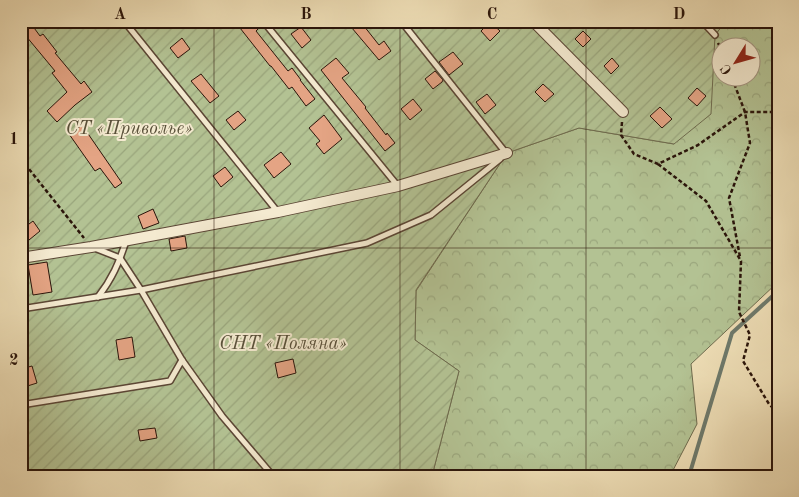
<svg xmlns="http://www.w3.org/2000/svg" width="799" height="497" font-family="'Old Standard TT',serif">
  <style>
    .forest { fill: url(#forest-crowns); stroke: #6e6b4e; fill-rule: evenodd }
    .garden { fill: url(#garden-furrows); stroke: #6e6b4e }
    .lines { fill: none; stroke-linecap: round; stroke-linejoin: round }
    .stream { stroke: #6d796b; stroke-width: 4 }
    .building { fill: #e4a484; stroke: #2a140a }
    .lane-casing { stroke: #5b4635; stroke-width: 8 }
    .street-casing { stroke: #5b4635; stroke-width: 12 }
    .path { stroke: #2a140a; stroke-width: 2.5; stroke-dasharray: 4 2.5; stroke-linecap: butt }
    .lane { stroke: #f4ead0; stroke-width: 5 }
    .street { stroke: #f4ead0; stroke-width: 10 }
    .grid { fill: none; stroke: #2a140a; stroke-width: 1; stroke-opacity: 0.55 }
    .labels { text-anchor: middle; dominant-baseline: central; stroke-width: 4; stroke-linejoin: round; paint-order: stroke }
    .park-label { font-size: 19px; font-style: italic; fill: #5a513a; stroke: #f4ead0 }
    .neatline { fill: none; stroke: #2a140a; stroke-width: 2 }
    .grid-label { font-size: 16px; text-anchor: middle; font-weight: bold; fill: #2a140a }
  </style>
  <defs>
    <pattern id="forest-crowns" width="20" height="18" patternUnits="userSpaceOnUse" patternTransform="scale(1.25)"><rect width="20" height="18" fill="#b3c293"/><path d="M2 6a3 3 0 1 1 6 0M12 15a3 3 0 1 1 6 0" fill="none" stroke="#9aa67d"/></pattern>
    <pattern id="garden-furrows" width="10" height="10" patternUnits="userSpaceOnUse" patternTransform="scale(1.25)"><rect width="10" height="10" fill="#b3c293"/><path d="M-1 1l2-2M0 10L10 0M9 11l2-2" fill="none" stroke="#9aa67d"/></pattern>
  </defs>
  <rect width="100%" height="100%" fill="#eedeb6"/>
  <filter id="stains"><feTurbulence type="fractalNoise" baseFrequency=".004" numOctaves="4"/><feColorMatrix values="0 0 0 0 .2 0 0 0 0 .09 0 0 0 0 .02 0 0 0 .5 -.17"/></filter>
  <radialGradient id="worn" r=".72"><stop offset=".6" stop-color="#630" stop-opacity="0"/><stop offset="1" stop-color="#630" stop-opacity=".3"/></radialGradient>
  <!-- forest -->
  <path class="forest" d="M726 21H778V282L691 364 697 424 670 476H432L459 371 415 340 416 291 507 153 579 128 674 144 715 35ZM722 48H752V78H722Z"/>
  <!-- garden -->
  <path class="garden" d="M21 21H726L715 35 711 114 674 144 579 128 507 153 416 290 415 340 459 371 432 476H21Z"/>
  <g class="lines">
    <!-- stream -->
    <path class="stream" d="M689 476 732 333 778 291"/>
  </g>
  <!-- building -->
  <g class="building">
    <path d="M21 21H29L40 36 43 34 57 52 55 53 81 84 84 81 92 92 75 105 57 122 47 111 67 92 52 73 55 71 21 30Z"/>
    <path d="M249 21H254L259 28 256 31 288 71 292 68 301 80H300L315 99 306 106 292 87 289 89 271 66H270L240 28Z"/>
    <path d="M346 21H360L379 45 384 41 391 51 379 60Z"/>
    <path d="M490 22 500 31 490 41 481 31Z"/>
    <path d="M301 27 311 40 302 48 291 34Z"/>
    <path d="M583 31 591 39 583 47 575 39Z"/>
    <path d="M182 38 190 49 178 58 170 48Z"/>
    <path d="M453 52 463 64 449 75 439 62Z"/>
    <path d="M336 58 349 73 342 78 366 107 365 108 386 135 387 133 395 143 385 151 321 70Z"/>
    <path d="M612 58 619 66 611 74 604 66Z"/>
    <path d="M435 71 443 80 442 82 433 89 425 79Z"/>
    <path d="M201 74 219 96 210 103 191 81Z"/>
    <path d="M543 84 554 94 545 102 535 92Z"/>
    <path d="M697 88 706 96 697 106 688 98Z"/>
    <path d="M487 94 496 105 485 114 476 102Z"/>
    <path d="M413 99 422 110 410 120 401 109Z"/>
    <path d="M660 107 672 119 662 128 650 116Z"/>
    <path d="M238 111 246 120 234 130 226 120Z"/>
    <path d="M324 115 342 139 324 154 316 144 320 141 309 128Z"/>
    <path d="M82 125 122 183 115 188 100 168 95 171 69 134Z"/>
    <path d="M281 152 291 164 274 178 264 165Z"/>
    <path d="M225 167 233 177 221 187 213 176Z"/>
    <path d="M153 209 159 223 143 229 138 216Z"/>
    <path d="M33 221 40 231 29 240 21 230Z"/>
    <path d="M185 236 187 248 171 251 169 239Z"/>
    <path d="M47 262 52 292 33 295 28 265Z"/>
    <path d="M132 337 135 357 119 360 116 340Z"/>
    <path d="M293 359 296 373 278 378 275 363Z"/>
    <path d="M32 366 37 383 21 388V369Z"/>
    <path d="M155 428 157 438 140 441 138 430Z"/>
  </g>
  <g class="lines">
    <!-- lane casing -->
    <g class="lane-casing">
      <g id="lane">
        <path d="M124 21 277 211"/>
        <path d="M263 21 397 185"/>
        <path d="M401 21 506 153"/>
        <path d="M702 21 715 35"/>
        <path d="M97 249 120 258 141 290 182 360 222 416 273 476"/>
        <path d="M98 297C112 279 119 263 126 241"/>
        <path d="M21 309 141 290 367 243 431 215 500 159"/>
        <path d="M21 405 170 381 182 360"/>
      </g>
    </g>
    <!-- street casing -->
    <g class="street-casing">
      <g id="street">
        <path d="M533 21 623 112"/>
        <path d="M21 258 91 247 278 212 398 186 507 153"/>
      </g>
    </g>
    <!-- path -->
    <g class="path">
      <path d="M718 43 722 51"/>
      <path d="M732 78 745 112 750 143 729 198 740 257"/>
      <path d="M622 122 621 135 634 154 658 164 698 145 745 112H778"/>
      <path d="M21 159 84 238"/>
      <path d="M658 164 706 201 741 261 739 312 750 335 743 361 769 404 778 413"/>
    </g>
    <!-- lane -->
    <use href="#lane" class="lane"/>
    <!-- street -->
    <use href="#street" class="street"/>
  </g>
  <!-- grid -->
  <path class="grid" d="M214 21V476M400 21V476M586 21V476M21 248H778"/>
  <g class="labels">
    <!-- park labels -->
    <g class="park-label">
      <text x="129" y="129">СТ «Приволье»</text>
      <text x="283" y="344">СНТ «Поляна»</text>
    </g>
  </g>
  <!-- margin -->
  <rect width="799" height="497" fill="none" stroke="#eedeb6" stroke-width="55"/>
  <!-- north arrow -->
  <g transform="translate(736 62) rotate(233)"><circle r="24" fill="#f4ead0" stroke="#a39481"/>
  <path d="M0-4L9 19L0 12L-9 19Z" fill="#8f2418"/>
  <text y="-8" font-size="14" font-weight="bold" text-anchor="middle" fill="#2a140a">С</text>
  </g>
  <rect x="28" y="28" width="744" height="442" class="neatline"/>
  <g class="grid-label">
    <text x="120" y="19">A</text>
    <text x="306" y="19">B</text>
    <text x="492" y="19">C</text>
    <text x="679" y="19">D</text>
    <text x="14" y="144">1</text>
    <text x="14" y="365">2</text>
  </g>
  <rect width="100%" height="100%" filter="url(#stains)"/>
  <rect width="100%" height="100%" fill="url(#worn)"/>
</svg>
